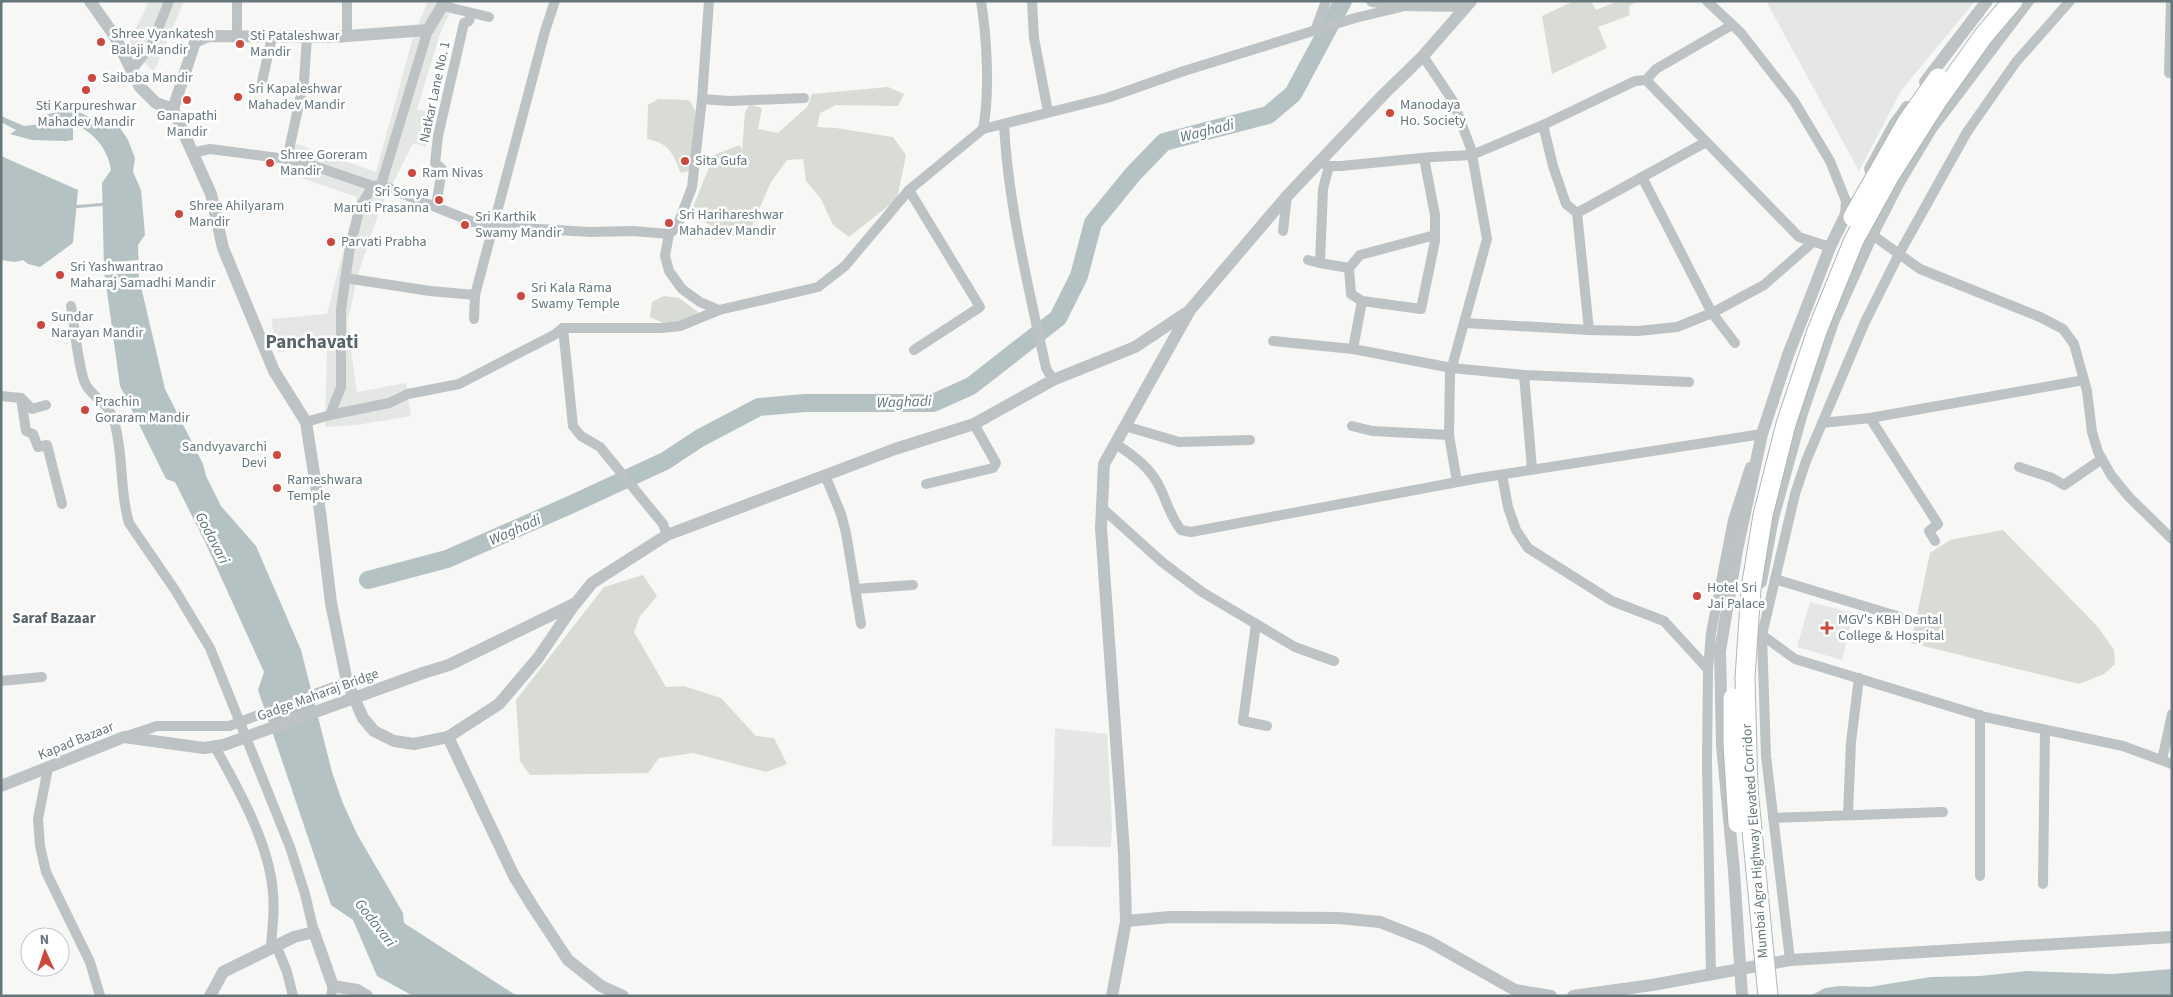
<svg xmlns="http://www.w3.org/2000/svg" width="2173" height="997" font-family="'Source Sans 3',sans-serif">
  <style>
    .built { fill: #e5e7e5 }
    .green { fill: #d8dcd5 }
    .water { fill: #b5c2c4 }
    .pier { fill: #f7f7f5 }
    .lines { fill: none; stroke-linecap: round; stroke-linejoin: round }
    .stream { stroke: #b5c2c4; stroke-width: 3 }
    .river { stroke: #b5c2c4; stroke-width: 18 }
    .minor { stroke: #bdc2c4; stroke-width: 10 }
    .tertiary { stroke: #bdc2c4; stroke-width: 12 }
    .motorway-bridge-casing { stroke: #b1b6b7; stroke-width: 21; stroke-linecap: butt }
    .tertiary-bridge { stroke: #bdc2c4; stroke-width: 12 }
    .motorway-bridge { stroke: #fff; stroke-width: 19 }
    .poi-dot { fill: #cf463d; stroke: #fff; stroke-width: 2 }
    .labels { text-anchor: middle; dominant-baseline: central; stroke-width: 5; stroke-linejoin: round; paint-order: stroke }
    .poi-label { font-size: 14px; fill: #66777c; stroke: #fff; text-anchor: start }
    .street-label { font-size: 14px; fill: #66777c; stroke: #fff }
    .water-label { font-size: 15px; font-style: italic; fill: #607577; stroke: #fff }
    .neighbourhood-label { font-size: 15px; font-weight: bold; fill: #576468; stroke: #fff }
    .district-label { font-size: 19px; font-weight: bold; fill: #576468; stroke: #fff }
  </style>
  <rect width="100%" height="100%" fill="#f7f7f5"/>
  <!-- built -->
  <g class="built">
    <path d="M149 1H184L154 72 128 45Z"/>
    <path d="M428 1H455L440 34 417 109 437 115 426 147 413 143 380 209 359 271 347 323 357 392 406 383 411 416 356 425 325 427 327 346 278 352 271 319 327 314 357 197 283 172 296 144 376 172 414 34Z"/>
    <path d="M1766 1H1975L1901 91 1859 171Z"/>
    <path d="M1810 602 1853 613 1842 660 1797 647Z"/>
    <path d="M1055 728 1107 734 1112 825 1111 847 1052 846Z"/>
  </g>
  <!-- green -->
  <g class="green">
    <path d="M1574 1H1591L1596 10 1618 1H1637L1629 6 1630 15 1598 27 1607 48 1552 74 1542 16Z"/>
    <path d="M888 87 904 94 898 106 836 105 820 113 817 127 836 128 893 137 906 155 897 199 849 237 833 225 821 199 806 181 803 159 787 160 771 182 750 230 733 236 700 220 693 207 714 155 740 145 742 151 745 112 750 104 762 108 758 129 778 133 807 107 812 94Z"/>
    <path d="M658 99 689 100 695 110 693 170 681 173C672 153 671 144 647 139L648 105Z"/>
    <path d="M664 296 679 298 698 312 693 320 663 323 650 317 652 302Z"/>
    <path d="M2003 530 2098 627 2114 650 2115 664 2104 674 2079 684 1911 643 1930 553 1950 540Z"/>
    <path d="M643 575 657 596 640 616 634 632 666 687 684 686 721 698 756 736 774 738 787 764 766 772 693 753 659 758 648 773 530 775 520 761 516 700 604 587Z"/>
  </g>
  <!-- water -->
  <g class="water">
    <path d="M67 110C83 112 92 117 103 128L117 123 128 140 135 158 133 172 141 190 145 235 138 245 139 278 165 389 203 464 206 476 221 506 256 546 301 650 332 772 342 801 357 834 403 913 404 923 517 996H413L377 976 353 920 331 905 258 690 264 672 205 542 175 482 166 479 120 386 104 270 102 183 111 170C108 149 93 131 73 124V140L66 141 32 140 10 134 16 130 1 122V116L24 126 41 124 39 116Z"/>
    <path d="M1 156 78 190 73 243 40 267 28 264 23 260 15 262 1 260Z"/>
    <path d="M2172 969V996H1810L1825 988 1840 986 1869 987 1931 977 1980 976 2027 971 2112 974Z"/>
  </g>
  <!-- pier -->
  <path class="pier" d="M138 260 139 273 105 275 104 263Z"/>
  <g class="lines">
    <!-- stream -->
    <path class="stream" d="M73 207 107 204"/>
    <!-- river -->
    <path class="river" d="M368 580 447 559 570 505 665 461 700 438 759 407 805 403H933L971 386 1058 318 1079 276 1093 223 1133 174 1164 142 1268 115 1293 94 1343 1"/>
    <!-- minor -->
    <g class="minor">
      <path d="M709 1 702 99 692 187 677 227 669 234 665 256 669 271 682 289 700 302 719 310"/>
      <path d="M981 1C987 39 990 92 983 129"/>
      <path d="M1032 1 1034 38 1048 112"/>
      <path d="M1707 1 1741 33 1794 101 1830 161 1846 201 1845 214"/>
      <path d="M443 6 489 17"/>
      <path d="M1315 31 1326 1"/>
      <path d="M237 35V1"/>
      <path d="M347 36V1"/>
      <path d="M1423 56 1453 101 1471 149 1487 239 1450 374 1449 435 1457 482"/>
      <path d="M132 70 152 44 169 1"/>
      <path d="M2169 73 2171 1"/>
      <path d="M1646 80 1656 69 1732 25"/>
      <path d="M262 82 272 37"/>
      <path d="M702 99 729 101 804 98"/>
      <path d="M1004 124C1008 204 1029 290 1046 368L1053 380"/>
      <path d="M1543 125 1553 166 1566 204 1577 213"/>
      <path d="M1706 142 1577 213 1589 330 1638 331 1677 327 1712 313 1764 285 1813 242"/>
      <path d="M192 153 210 149 287 159 305 163 373 186 381 185 428 30"/>
      <path d="M287 159 304 81 307 37"/>
      <path d="M1320 162 1329 166H1341L1432 157 1472 155 1543 125 1635 81 1646 80 1799 237 1830 247"/>
      <path d="M1329 166 1323 189 1320 263 1349 268 1360 255 1435 235"/>
      <path d="M1642 177 1712 313 1735 343"/>
      <path d="M381 185 473 222 521 228 590 232 633 231 669 234"/>
      <path d="M909 190 980 307 914 350"/>
      <path d="M436 206 442 169 435 163 438 136 464 23 469 21 471 13"/>
      <path d="M1283 231 1287 196"/>
      <path d="M1867 231 1920 269 2040 317 2063 329 2074 344 2087 391 2092 432 2098 452 2111 475 2129 497 2172 539"/>
      <path d="M1308 260 1320 263"/>
      <path d="M1349 268 1351 294 1362 301 1421 309 1435 241V215L1424 158"/>
      <path d="M345 278 430 291 475 295"/>
      <path d="M71 306C74 322 79 374 86 385 94 399 108 402 114 421 124 454 119 490 129 523L175 590 210 648 290 847 305 894 314 932"/>
      <path d="M474 319 475 295 545 31 555 1"/>
      <path d="M1465 323 1589 330"/>
      <path d="M563 328 573 426 581 436 600 447 663 524 667 535"/>
      <path d="M1273 341 1353 349 1452 368 1524 375 1689 382"/>
      <path d="M1353 349 1362 301"/>
      <path d="M1524 375 1532 469"/>
      <path d="M1 396 21 398 32 409 46 405"/>
      <path d="M21 398 26 431 33 434 38 447 47 445 62 504"/>
      <path d="M330 415 341 387V309L350 247 360 207 373 186"/>
      <path d="M1870 418 1938 524 1929 531 1935 541"/>
      <path d="M306 422 330 415 389 403 408 394 459 384 554 335 563 328H662L680 326 719 310 818 287 845 266 909 190 983 129 1107 98 1184 71 1355 18 1401 7"/>
      <path d="M1822 423 1870 418 2084 380"/>
      <path d="M1125 426 1179 442 1250 440"/>
      <path d="M1352 426 1372 431 1449 435"/>
      <path d="M1116 444C1134 456 1151 468 1160 488 1168 504 1170 516 1181 530L1191 532 1479 478 1762 434 1760 440"/>
      <path d="M2019 467 2052 478 2064 485 2102 459"/>
      <path d="M825 475 841 514 846 533 861 624"/>
      <path d="M1502 475 1508 507 1516 530 1528 548 1612 601 1664 621 1708 669"/>
      <path d="M926 484 993 468 996 463 974 424"/>
      <path d="M1101 507 1162 562 1202 592 1295 647 1334 661"/>
      <path d="M1775 579 1900 617"/>
      <path d="M855 589 913 585"/>
      <path d="M1256 624 1243 721 1267 726"/>
      <path d="M1762 635 1795 659 1985 717 2123 746 2172 764"/>
      <path d="M1 681 42 677"/>
      <path d="M124 737 157 726H229L347 682"/>
      <path d="M215 747C238 788 270 845 273 893 275 911 272 929 271 947"/>
      <path d="M2162 760 2172 714"/>
      <path d="M48 768 38 819 40 846 46 872 90 962 100 996"/>
      <path d="M1848 814 1851 742 1859 678"/>
      <path d="M1773 818 1943 812"/>
      <path d="M1980 876V715"/>
      <path d="M2043 884 2045 730"/>
      <path d="M276 945 287 972 293 996"/>
      <path d="M1790 960 1766 756 1762 635 1795 494 1806 461 1865 322 1899 254 1967 132 2016 62 2070 1"/>
      <path d="M1711 975 1707 763 1708 669 1711 633 1733 520 1750 467"/>
      <path d="M331 996 333 986"/>
    </g>
    <!-- tertiary -->
    <g class="tertiary">
      <path d="M90 1 114 35 140 87 156 103 173 109 211 194 223 248 274 371 306 422 320 512 331 603 347 682 363 718 374 731 394 741 414 744 448 737 514 876 533 907 568 960 601 986 623 996"/>
      <path d="M1372 1 1400 5 1466 6"/>
      <path d="M1925 82 1987 1"/>
      <path d="M173 109 195 42 208 36 334 37 428 30 445 1"/>
      <path d="M1870 169 1894 125 1907 107"/>
      <path d="M1761 582 1773 518 1802 413 1833 322 1872 235 1898 184 1931 129 2028 1"/>
      <path d="M423 673 449 665 576 603 592 583 667 535 895 449 974 424 1053 380 1135 347 1186 313"/>
      <path d="M448 737 499 704 538 658 574 605"/>
      <path d="M1 786 124 737 204 748 224 745"/>
      <path d="M1126 921 1170 917 1339 918 1380 922 1428 941 1515 990 1551 996"/>
      <path d="M210 996 223 972 294 937 314 932 333 986 357 990 367 996"/>
      <path d="M1112 996 1126 921 1124 853 1101 528 1104 464 1190 310 1287 196 1383 95 1423 56 1471 1"/>
      <path d="M1573 996 1652 985 1790 960 2172 937"/>
      <path d="M1742 996 1734 871 1722 745 1720 651 1737 550 1762 434 1788 355 1813 291 1830 247 1851 204"/>
    </g>
    <!-- motorway-bridge casing -->
    <g class="motorway-bridge-casing">
      <g id="motorway-bridge">
        <path d="M1853 217 1907 122 1938 78"/>
        <path d="M1733 698V744L1738 823"/>
        <path d="M1768 996 1748 789 1745 678 1751 589 1763 515 1786 424 1817 331 1854 240 1890 175 1937 101 1984 35 2013 1"/>
      </g>
    </g>
    <!-- tertiary-bridge -->
    <path class="tertiary-bridge" d="M224 745 423 673"/>
    <!-- motorway-bridge -->
    <use href="#motorway-bridge" class="motorway-bridge"/>
  </g>
  <!-- markers -->
  <g class="poi-dot">
    <circle cx="101" cy="42" r="5"/>
    <circle cx="240" cy="44" r="5"/>
    <circle cx="92" cy="78" r="5"/>
    <circle cx="86" cy="90" r="5"/>
    <circle cx="238" cy="97" r="5"/>
    <circle cx="187" cy="100" r="5"/>
    <circle cx="1390" cy="113" r="5"/>
    <circle cx="685" cy="161" r="5"/>
    <circle cx="270" cy="163" r="5"/>
    <circle cx="412" cy="173" r="5"/>
    <circle cx="439" cy="200" r="5"/>
    <circle cx="179" cy="214" r="5"/>
    <circle cx="669" cy="223" r="5"/>
    <circle cx="465" cy="225" r="5"/>
    <circle cx="331" cy="242" r="5"/>
    <circle cx="60" cy="275" r="5"/>
    <circle cx="521" cy="296" r="5"/>
    <circle cx="41" cy="325" r="5"/>
    <circle cx="85" cy="410" r="5"/>
    <circle cx="277" cy="455" r="5"/>
    <circle cx="277" cy="488" r="5"/>
    <circle cx="1697" cy="596" r="5"/>
    <path d="M1824.5 620.5h5v5h5v5h-5v5h-5v-5h-5v-5h5z"/>
  </g>
  <g class="labels">
    <!-- poi labels -->
    <g class="poi-label">
      <text x="111" y="34">Shree Vyankatesh<tspan x="111" dy="16">Balaji Mandir</tspan></text>
      <text x="250" y="36">Sti Pataleshwar<tspan x="250" dy="16">Mandir</tspan></text>
      <text x="102" y="78">Saibaba Mandir</text>
      <text x="248" y="89">Sri Kapaleshwar<tspan x="248" dy="16">Mahadev Mandir</tspan></text>
      <text x="1400" y="105">Manodaya<tspan x="1400" dy="16">Ho. Society</tspan></text>
      <text x="86" y="106" text-anchor="middle">Sti Karpureshwar<tspan x="86" dy="16">Mahadev Mandir</tspan></text>
      <text x="187" y="116" text-anchor="middle">Ganapathi<tspan x="187" dy="16">Mandir</tspan></text>
      <text x="280" y="155">Shree Goreram<tspan x="280" dy="16">Mandir</tspan></text>
      <text x="695" y="161">Sita Gufa</text>
      <text x="422" y="173">Ram Nivas</text>
      <text x="429" y="192" text-anchor="end">Sri Sonya<tspan x="429" dy="16">Maruti Prasanna</tspan></text>
      <text x="189" y="206">Shree Ahilyaram<tspan x="189" dy="16">Mandir</tspan></text>
      <text x="679" y="215">Sri Harihareshwar<tspan x="679" dy="16">Mahadev Mandir</tspan></text>
      <text x="475" y="217">Sri Karthik<tspan x="475" dy="16">Swamy Mandir</tspan></text>
      <text x="341" y="242">Parvati Prabha</text>
      <text x="70" y="267">Sri Yashwantrao<tspan x="70" dy="16">Maharaj Samadhi Mandir</tspan></text>
      <text x="531" y="288">Sri Kala Rama<tspan x="531" dy="16">Swamy Temple</tspan></text>
      <text x="51" y="317">Sundar<tspan x="51" dy="16">Narayan Mandir</tspan></text>
      <text x="95" y="402">Prachin<tspan x="95" dy="16">Goraram Mandir</tspan></text>
      <text x="267" y="447" text-anchor="end">Sandvyavarchi<tspan x="267" dy="16">Devi</tspan></text>
      <text x="287" y="480">Rameshwara<tspan x="287" dy="16">Temple</tspan></text>
      <text x="1707" y="588">Hotel Sri<tspan x="1707" dy="16">Jai Palace</tspan></text>
      <text x="1838" y="620">MGV's KBH Dental<tspan x="1838" dy="16">College &amp; Hospital</tspan></text>
    </g>
    <!-- street labels -->
    <g class="street-label">
      <text transform="translate(435 92) rotate(-78)">Natkar Lane No. 1</text>
      <text transform="translate(318 695) rotate(-20)">Gadge Maharaj Bridge</text>
      <text transform="translate(76 741) rotate(-22)">Kapad Bazaar</text>
      <text transform="translate(1755 841) rotate(-94)">Mumbai Agra Highway Elevated Corridor</text>
    </g>
    <!-- water labels -->
    <g class="water-label">
      <text transform="translate(1207 131) rotate(-14)">Waghadi</text>
      <text transform="translate(904 402) rotate(-2)">Waghadi</text>
      <text transform="translate(515 530) rotate(-24)">Waghadi</text>
      <text transform="translate(212 538) rotate(62)">Godavari</text>
      <text transform="translate(375 923) rotate(52)">Godavari</text>
    </g>
    <!-- neighbourhood labels -->
    <g class="neighbourhood-label">
      <text x="54" y="618">Saraf Bazaar</text>
    </g>
    <!-- district labels -->
    <g class="district-label">
      <text x="312" y="342">Panchavati</text>
    </g>
  </g>
  <!-- border -->
  <rect width="2173" height="997" fill="none" stroke="#66777c" stroke-width="5"/>
  <!-- north arrow -->
  <g transform="translate(45 952) rotate(357)"><circle r="24" fill="#ffffff" stroke="#c2c9cb"/>
  <path d="M0-4L9 19L0 12L-9 19Z" fill="#cf463d"/>
  <text y="-8" font-size="14" font-weight="bold" text-anchor="middle" fill="#66777c">N</text>
  </g>
</svg>
